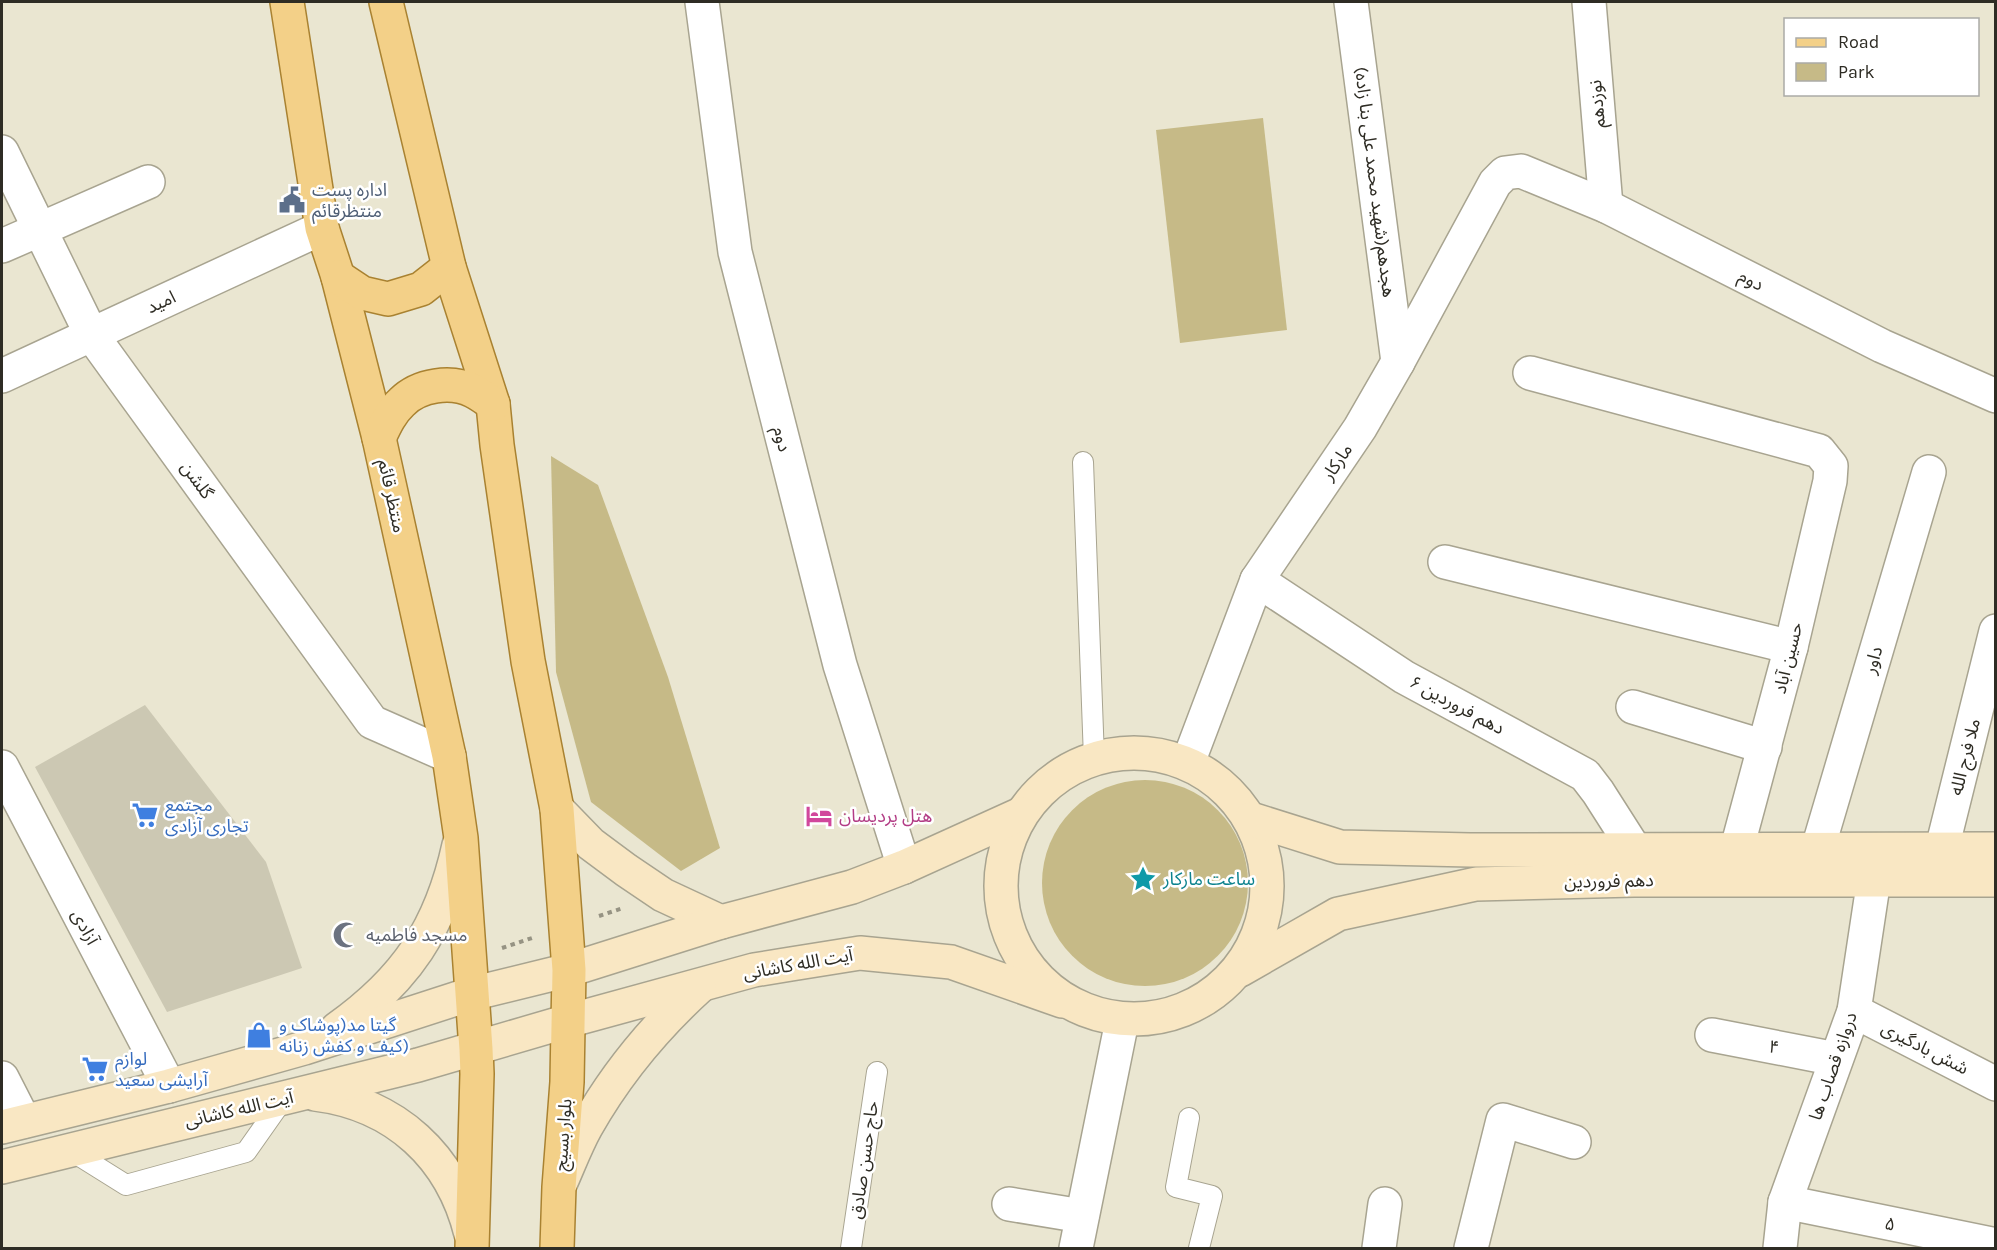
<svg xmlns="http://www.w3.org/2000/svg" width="1997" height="1250" font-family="Karla,'Noto Sans Arabic',sans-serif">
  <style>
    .green { fill: #c6ba87 }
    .building { fill: #ccc8b3 }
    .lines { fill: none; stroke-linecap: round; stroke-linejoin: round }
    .service-casing { stroke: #a8a490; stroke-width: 22 }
    .minor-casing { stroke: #a8a490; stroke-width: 36 }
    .secondary-casing { stroke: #a8a490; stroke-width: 36 }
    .primary-casing { stroke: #a98231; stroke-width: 36 }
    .path { stroke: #969383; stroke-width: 4; stroke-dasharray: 4.5 4.5; stroke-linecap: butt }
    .service { stroke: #fff; stroke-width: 20 }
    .minor { stroke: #fff; stroke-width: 33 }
    .secondary { stroke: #f9e7c3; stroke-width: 33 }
    .primary { stroke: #f3d088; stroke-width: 33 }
    .labels { text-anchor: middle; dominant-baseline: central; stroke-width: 5; stroke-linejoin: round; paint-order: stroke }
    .street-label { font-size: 18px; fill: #2e2c24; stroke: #fff }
    .service-label { font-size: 18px; fill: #4e5e75; stroke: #fff; text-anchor: start }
    .shop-label { font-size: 18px; fill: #366cbe; stroke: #fff; text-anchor: start }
    .hotel-label { font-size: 18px; fill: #b23c85; stroke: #fff; text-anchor: start }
    .culture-label { font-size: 18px; fill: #0d838f; stroke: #fff; text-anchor: start }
    .worship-label { font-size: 18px; fill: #5b616d; stroke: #fff; text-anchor: start }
  </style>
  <rect width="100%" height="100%" fill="#eae6d1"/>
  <!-- green -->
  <g class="green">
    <path d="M1263 118 1287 330 1180 343 1156 130Z"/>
    <path d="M551 456 598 485 668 677 720 848 681 871 591 802 556 672Z"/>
    <circle cx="1145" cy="883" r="103"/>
  </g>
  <!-- building -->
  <path class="building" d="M145 705 266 862 302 968 167 1012 35 767Z"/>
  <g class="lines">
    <!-- service casing -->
    <g class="service-casing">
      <g id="service">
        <path d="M1083 462 1094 758"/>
        <path d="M1189 1118 1176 1187 1212 1196 1199 1248"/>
        <path d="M70 1150 126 1185 246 1152 284 1098"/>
        <path d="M851 1248 877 1072"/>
      </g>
    </g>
    <!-- minor casing -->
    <g class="minor-casing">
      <g id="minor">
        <path d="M702 2 735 252 840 665 904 867"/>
        <path d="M1351 2 1398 362"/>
        <path d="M1589 2 1606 206"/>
        <path d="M2 152 91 334 372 722 449 756"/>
        <path d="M2 246 148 182"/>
        <path d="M1530 373 1819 451 1831 466 1830 481 1791 647 1737 848"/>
        <path d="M2 376 322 228"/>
        <path d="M1445 562 1791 647"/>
        <path d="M1257 580 1404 677 1585 775 1598 792 1635 850"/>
        <path d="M1633 707 1765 747"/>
        <path d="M1189 760 1257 580 1360 428 1398 362 1495 183 1505 173 1521 171 1606 206 1882 346 1996 396"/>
        <path d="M2 767 169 1086"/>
        <path d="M1818 848 1929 472"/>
        <path d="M1942 848 1996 631"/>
        <path d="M1854 1011 1996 1084"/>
        <path d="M1712 1035 1836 1059"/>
        <path d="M2 1078 24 1121"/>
        <path d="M1785 1202 1996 1245"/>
        <path d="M1009 1204 1082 1216"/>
        <path d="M1076 1248 1122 1021"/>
        <path d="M1379 1248 1385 1204"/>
        <path d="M1471 1248 1503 1120 1574 1142"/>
        <path d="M1780 1248 1785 1202 1854 1011 1874 879"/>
      </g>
    </g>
    <!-- secondary casing -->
    <g class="secondary-casing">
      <g id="secondary">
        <circle cx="1134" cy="886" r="133"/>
        <path d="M557 809 591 844 626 870 663 895 721 922"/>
        <path d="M1251 819 1340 847 1470 850 1996 849"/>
        <path d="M1240 970 1338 914 1476 884 1634 880H1996"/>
        <path d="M337 1029C406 980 441 928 459 845"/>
        <path d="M315 1094C396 1104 452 1157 471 1234"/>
        <path d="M2 1127 169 1086 304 1048 471 994 569 970 721 922 852 887 904 867 1021 814"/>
        <path d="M2 1167 418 1065 568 1021 754 970 791 964 860 953 951 962 1062 1001"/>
        <path d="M561 1182C569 1164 576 1145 586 1127 616 1074 654 1028 699 987"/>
      </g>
    </g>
    <!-- primary casing -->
    <g class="primary-casing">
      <g id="primary">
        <path d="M287 2 322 228 338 277 379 438 449 756 461 838 476 1049 477 1074 472 1248"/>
        <path d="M386 2 449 267 493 404 497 445 528 661 557 809 569 970 567 1082 559 1187 557 1248"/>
        <path d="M338 277 362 293 388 299 421 289 449 267"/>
        <path d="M379 438C385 425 391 412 402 402 419 385 451 380 473 391 480 394 487 400 493 404"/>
      </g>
    </g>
    <!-- path -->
    <g class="path">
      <path d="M599 916 623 908"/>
      <path d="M502 948 535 937"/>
    </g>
    <!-- service -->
    <use href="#service" class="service"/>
    <!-- minor -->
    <use href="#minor" class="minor"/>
    <!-- secondary -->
    <use href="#secondary" class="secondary"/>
    <!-- primary -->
    <use href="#primary" class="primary"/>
  </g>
  <!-- icons -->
  <defs>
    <g id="civic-bare" transform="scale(2.07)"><path d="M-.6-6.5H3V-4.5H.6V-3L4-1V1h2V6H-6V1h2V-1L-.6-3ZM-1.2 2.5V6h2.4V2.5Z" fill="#5c6f8a" stroke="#fff" stroke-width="2.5" paint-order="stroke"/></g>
    <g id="supermarket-bare" transform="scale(2.07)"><path d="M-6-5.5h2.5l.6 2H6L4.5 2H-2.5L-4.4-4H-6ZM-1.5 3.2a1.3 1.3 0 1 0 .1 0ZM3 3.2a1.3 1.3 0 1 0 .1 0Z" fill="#3f7fe0" stroke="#fff" stroke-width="2.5" paint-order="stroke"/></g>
    <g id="hotel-bare" transform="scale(2.07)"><path d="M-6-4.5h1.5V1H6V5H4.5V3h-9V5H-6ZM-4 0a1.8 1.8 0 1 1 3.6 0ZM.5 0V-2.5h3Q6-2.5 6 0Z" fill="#d1479c" stroke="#fff" stroke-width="2.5" paint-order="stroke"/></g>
    <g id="sight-bare" transform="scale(2.07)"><path d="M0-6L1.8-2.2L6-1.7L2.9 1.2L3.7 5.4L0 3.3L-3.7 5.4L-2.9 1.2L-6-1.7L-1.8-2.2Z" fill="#0f9aa8" stroke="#fff" stroke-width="2.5" paint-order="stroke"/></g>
    <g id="mosque-bare" transform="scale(2.07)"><path d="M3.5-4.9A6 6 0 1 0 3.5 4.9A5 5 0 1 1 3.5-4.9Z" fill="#6b7280" stroke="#fff" stroke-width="2.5" paint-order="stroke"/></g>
    <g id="shop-bare" transform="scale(2.07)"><path d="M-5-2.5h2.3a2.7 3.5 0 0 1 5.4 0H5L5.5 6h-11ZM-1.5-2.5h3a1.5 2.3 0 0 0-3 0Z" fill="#3f7fe0" stroke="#fff" stroke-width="2.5" paint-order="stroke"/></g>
  </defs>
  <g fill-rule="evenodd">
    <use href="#civic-bare" x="292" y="200"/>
    <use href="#supermarket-bare" x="145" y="815"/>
    <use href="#hotel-bare" x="819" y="816"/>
    <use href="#sight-bare" x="1143" y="879"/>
    <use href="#mosque-bare" x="346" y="935"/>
    <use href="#shop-bare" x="259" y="1035"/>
    <use href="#supermarket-bare" x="95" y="1069"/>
  </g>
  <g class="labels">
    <!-- street labels -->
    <g class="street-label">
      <text transform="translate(1597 104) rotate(-95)">نوزدهم</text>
      <text transform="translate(1375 182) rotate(83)">هجدهم(شهید محمد علی بنا زاده)</text>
      <text transform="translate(1751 280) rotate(27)">دوم</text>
      <text transform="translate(161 302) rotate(-25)">امید</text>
      <text transform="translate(782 439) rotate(76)">دوم</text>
      <text transform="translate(1337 462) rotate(-56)">مارکار</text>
      <text transform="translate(197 480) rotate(54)">گلشن</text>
      <text transform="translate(392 496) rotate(78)">منتظر قائم</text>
      <text transform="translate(1788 658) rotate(-76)">حسین آباد</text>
      <text transform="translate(1873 660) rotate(-74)">داور</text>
      <text transform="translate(1457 705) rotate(28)">دهم فروردین ۶</text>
      <text transform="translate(1965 757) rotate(-76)">ملا فرج الله</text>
      <text transform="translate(1609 881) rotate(-1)">دهم فروردین</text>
      <text transform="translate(85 927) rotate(62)">آزادی</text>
      <text transform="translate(798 964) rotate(-10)">آیت الله کاشانی</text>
      <text transform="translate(1774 1047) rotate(11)">۴</text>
      <text transform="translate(1925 1048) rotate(27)">شش بادگیری</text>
      <text transform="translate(1833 1066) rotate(-71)">دروازه قصاب ها</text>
      <text transform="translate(239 1109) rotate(-13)">آیت الله کاشانی</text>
      <text transform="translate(563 1135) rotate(-86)">بلوار بسیج</text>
      <text transform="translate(864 1160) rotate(-82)">حاج حسن صادق</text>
      <text transform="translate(1890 1224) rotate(12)">۵</text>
    </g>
    <!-- service labels -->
    <g class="service-label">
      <text x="312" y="190">اداره پست<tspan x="312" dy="21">منتظرقائم</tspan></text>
    </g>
    <!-- shop labels -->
    <g class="shop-label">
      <text x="165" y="805">مجتمع<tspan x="165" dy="21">تجاری آزادی</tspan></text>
      <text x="279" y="1025">گیتا مد(پوشاک و<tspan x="279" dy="21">کیف و کفش زنانه)</tspan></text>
      <text x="115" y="1059">لوازم<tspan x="115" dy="21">آرایشی سعید</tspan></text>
    </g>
    <!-- hotel labels -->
    <g class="hotel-label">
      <text x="839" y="816">هتل پردیسان</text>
    </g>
    <!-- culture labels -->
    <g class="culture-label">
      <text x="1163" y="879">ساعت مارکار</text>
    </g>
    <!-- worship labels -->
    <g class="worship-label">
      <text x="366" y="935">مسجد فاطمیه</text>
    </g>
  </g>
  <!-- border -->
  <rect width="1997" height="1250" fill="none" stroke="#2e2c24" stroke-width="6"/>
  <!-- legend -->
  <rect x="1784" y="18" width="195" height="78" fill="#ffffff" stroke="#ababa7" stroke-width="1.5"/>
  <rect x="1796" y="38" width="30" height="9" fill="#f3d088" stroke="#ababa7" stroke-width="1.5"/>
  <text x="1838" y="48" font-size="18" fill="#2e2c24">Road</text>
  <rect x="1796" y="63" width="30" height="18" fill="#c6ba87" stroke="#ababa7" stroke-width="1.5"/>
  <text x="1838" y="78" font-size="18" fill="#2e2c24">Park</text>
</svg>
